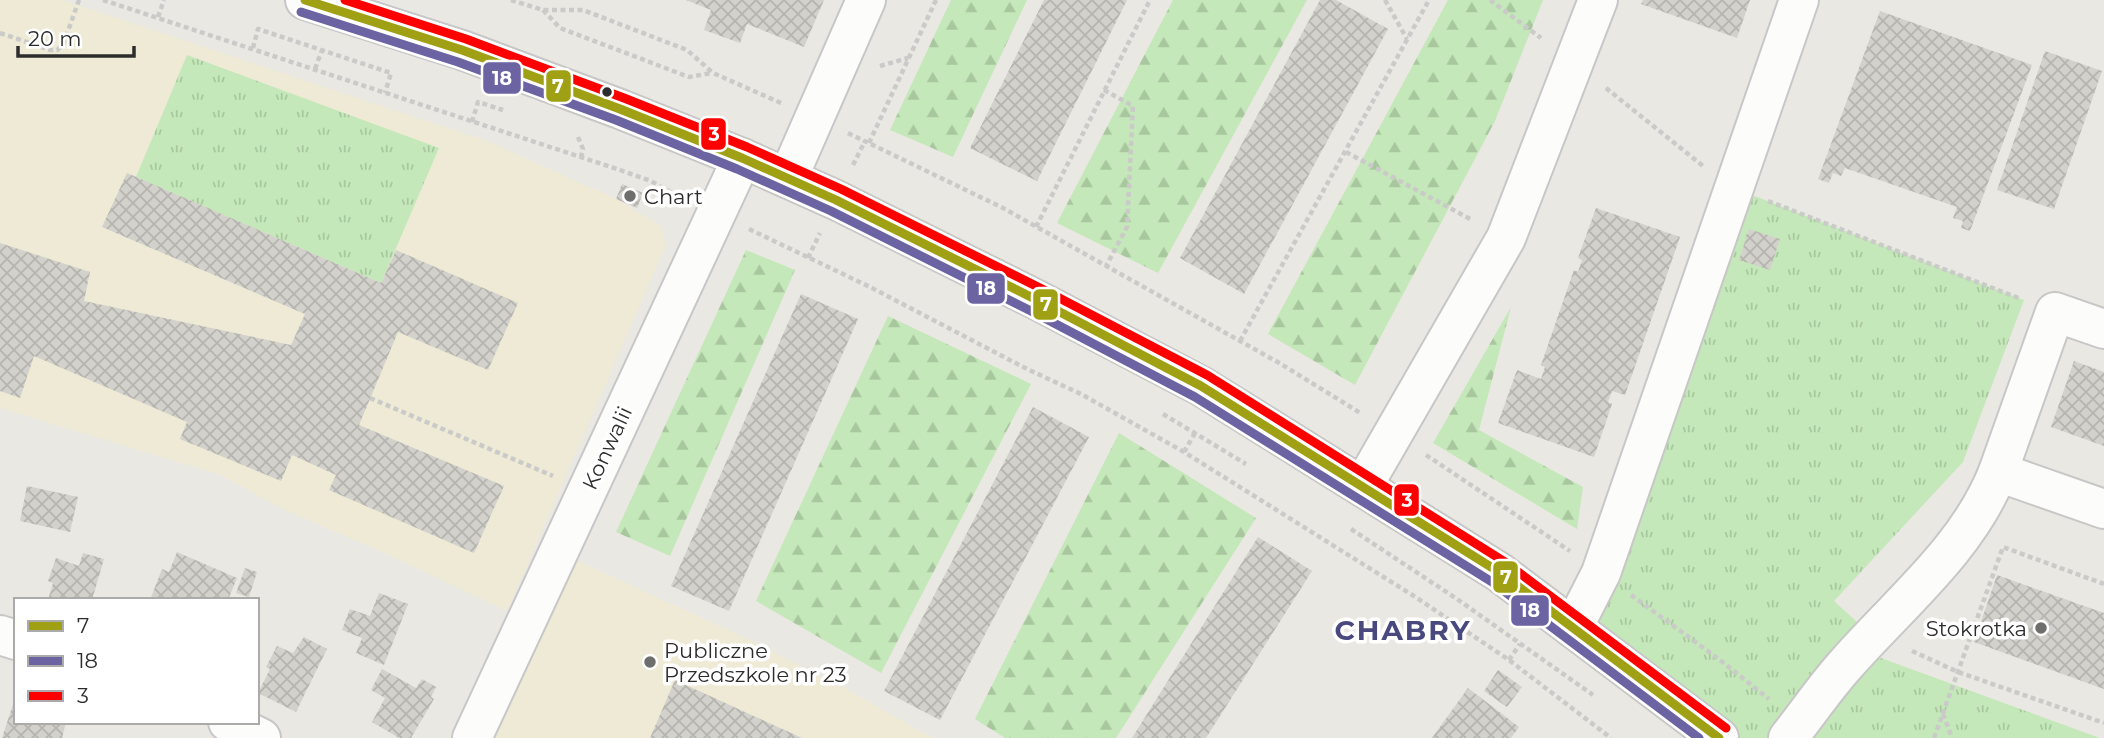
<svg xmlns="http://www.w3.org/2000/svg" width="2104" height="738" font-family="Montserrat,sans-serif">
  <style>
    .education { fill: #eeead6 }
    .grass { fill: url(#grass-tufts) }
    .forest { fill: url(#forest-firs) }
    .building { fill: url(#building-cross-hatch) }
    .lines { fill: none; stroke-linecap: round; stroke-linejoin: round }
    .minor-casing { stroke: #c8c7c7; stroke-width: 42 }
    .path { stroke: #cacac9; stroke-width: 4.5; stroke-dasharray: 5 3.5; stroke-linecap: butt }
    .minor { stroke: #fcfcfb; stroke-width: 38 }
    .bus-1-casing { stroke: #fff; stroke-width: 14 }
    .bus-2-casing { stroke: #fff; stroke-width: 14 }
    .bus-3-casing { stroke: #fff; stroke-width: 14 }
    .bus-1 { stroke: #a0a014; stroke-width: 9 }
    .bus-2 { stroke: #6c63a2; stroke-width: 9 }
    .bus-3 { stroke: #f00; stroke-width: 9 }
    .bus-dot { fill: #2c2c2c; stroke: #fff; stroke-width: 2.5 }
    .poi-dot { fill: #6e6e6c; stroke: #fff; stroke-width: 2.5 }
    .labels { text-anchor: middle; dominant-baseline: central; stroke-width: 7; stroke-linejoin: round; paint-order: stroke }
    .poi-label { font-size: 21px; fill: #2c2c2c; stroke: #fff; text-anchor: start }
    .street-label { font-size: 21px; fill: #2c2c2c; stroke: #fff }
    .district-label { font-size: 28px; font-weight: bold; letter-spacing: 2px; fill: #494980; stroke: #fff }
    .line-badge { stroke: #fff; stroke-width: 2.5 }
    .badge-label { font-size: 19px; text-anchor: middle; font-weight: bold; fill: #fff }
  </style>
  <defs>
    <pattern id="grass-tufts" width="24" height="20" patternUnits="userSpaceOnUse" patternTransform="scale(1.75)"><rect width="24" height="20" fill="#c4e8b9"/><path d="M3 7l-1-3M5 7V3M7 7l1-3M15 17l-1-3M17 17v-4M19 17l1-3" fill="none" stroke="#a9c79f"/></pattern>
    <pattern id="forest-firs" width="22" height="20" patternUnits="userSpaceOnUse" patternTransform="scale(1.75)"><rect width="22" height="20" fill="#c4e8b9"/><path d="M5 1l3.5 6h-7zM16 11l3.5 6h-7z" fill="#a9c79f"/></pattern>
    <pattern id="building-cross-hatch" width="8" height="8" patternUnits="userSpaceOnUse" patternTransform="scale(1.75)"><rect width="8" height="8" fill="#d3d1cc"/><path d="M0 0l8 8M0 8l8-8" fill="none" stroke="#b5b4af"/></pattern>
  </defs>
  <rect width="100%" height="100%" fill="#eae8e2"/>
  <!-- education -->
  <g class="education">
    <path d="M0 0H62L490 142 616 199 661 226 666 245 507 611 393 557 281 508 221 475 0 408Z"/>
    <path d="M559 552 741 636 844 688 933 738H472Z"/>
  </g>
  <!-- grass -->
  <g class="grass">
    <path d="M187 55 439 148 381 283 136 177Z"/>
    <path d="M1734 188 2024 300 1963 462 1834 601 1857 622 1829 652 1844 665 1859 650 2100 738H1719L1573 628Z"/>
  </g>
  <!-- forest -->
  <g class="forest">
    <path d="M951 0H1027L953 157 890 130Z"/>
    <path d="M1173 0H1307L1158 273 1057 223Z"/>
    <path d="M1448 0H1543L1495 121 1355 385 1268 334Z"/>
    <path d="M746 250 795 270 670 556 616 532Z"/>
    <path d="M1511 307 1479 430 1583 487 1577 529 1433 443Z"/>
    <path d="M888 316 1031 384 881 673 756 601Z"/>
    <path d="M1119 433 1256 518 1116 738H1005L975 719Z"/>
  </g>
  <!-- building -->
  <g class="building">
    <path d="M686 0H824L804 47 747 24 740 43 704 30 711 10Z"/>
    <path d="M1044 0H1127L1037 181 970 148Z"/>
    <path d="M1320 0H1336L1388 29 1244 294 1180 258Z"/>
    <path d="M1643 0H1750L1737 38 1641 4Z"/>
    <path d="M1880 11 2032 65 1970 231 1961 228 1963 221 1953 218 1957 207 1845 168 1841 176 1833 173 1829 183 1818 179Z"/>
    <path d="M2045 51 2102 71 2054 209 1997 190Z"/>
    <path d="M127 173 381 283 396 250 518 303 488 370 398 332 359 425 504 486 474 553 329 490 336 475 292 455 281 481 180 439 187 422 34 356 20 398 0 391V243L90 272 84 301 291 345 305 314 102 227Z"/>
    <path d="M622 184 643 193 637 208 616 199Z"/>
    <path d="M1596 208 1680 237 1625 395 1612 391 1608 402 1612 404 1594 457 1498 423 1517 370 1541 379 1545 367 1541 365 1574 270 1578 272 1582 260 1578 258Z"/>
    <path d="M1749 229 1780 239 1770 270 1739 260Z"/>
    <path d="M801 294 858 319 729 611 671 586Z"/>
    <path d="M2074 361 2104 372V446L2051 427Z"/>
    <path d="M1033 407 1089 437 940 720 884 691Z"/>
    <path d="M27 486 78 497 70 532 20 521Z"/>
    <path d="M1258 537 1312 571 1206 738H1132Z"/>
    <path d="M177 552 237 578 228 600H150L162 569 169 572Z"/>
    <path d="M83 553 104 559 92 600H48L53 583 48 581 56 558 79 566Z"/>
    <path d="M245 568 257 572 249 597 236 593Z"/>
    <path d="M1997 575 2104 613V689L1974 642Z"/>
    <path d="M379 593 408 604 384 665 356 653 362 638 342 630 350 609 370 616Z"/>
    <path d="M304 637 327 649 296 712 258 693 270 669 266 667 277 646 293 653Z"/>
    <path d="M382 669 416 688 422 679 436 687 431 697 434 699 411 738H399L372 722 385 698 371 690Z"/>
    <path d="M1498 670 1522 687 1507 707 1484 691Z"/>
    <path d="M675 680 802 738H650Z"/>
    <path d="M1468 688 1519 727 1511 738H1432Z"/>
    <path d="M16 695V722H66L62 738H2Z"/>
  </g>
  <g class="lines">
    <!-- minor casing -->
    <g class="minor-casing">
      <g id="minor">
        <path d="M305 0 462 50 620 109 742 158 836 200 1037 300 1201 386 1499 572 1719 738"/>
        <path d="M788 178 866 0"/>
        <path d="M1998 472 2055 312 2104 329"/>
        <path d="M1363 486 1506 238 1598 0"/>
        <path d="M1573 628 1601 573 1799 0"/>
        <path d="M0 635 16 640"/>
        <path d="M228 722 261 738"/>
        <path d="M472 738 742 158"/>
        <path d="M1788 738C1808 713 1826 686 1847 663 1901 602 1968 548 1998 472L2104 509"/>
      </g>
    </g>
    <!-- path -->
    <g class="path">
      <path d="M103 0 617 169 651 181 681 198"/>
      <path d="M511 0 543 10H583L687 50 713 73 781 103"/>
      <path d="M1385 0 1407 39"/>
      <path d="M1490 0 1541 38"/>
      <path d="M543 10 560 28 689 77 712 73"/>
      <path d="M158 17 164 0"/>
      <path d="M0 33 50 50H57L63 45 79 0"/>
      <path d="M253 48 258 29 391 73 385 93"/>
      <path d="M880 66 908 58"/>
      <path d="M315 69 322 50"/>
      <path d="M1606 88 1703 166"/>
      <path d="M1104 90 1133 106 1127 227 1106 266"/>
      <path d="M472 122 478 102 503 110"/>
      <path d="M848 133 1003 208 1281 364 1362 414"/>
      <path d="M578 137 583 149 581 157"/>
      <path d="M869 143 936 0"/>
      <path d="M1346 152 1472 220"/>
      <path d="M853 165 865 141"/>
      <path d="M1768 201 2021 299"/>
      <path d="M1036 227 1150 0"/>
      <path d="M749 229 870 287 1027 369 1081 394 1184 452 1417 598 1509 660 1611 738"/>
      <path d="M808 258 820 233"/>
      <path d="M1240 341 1429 0"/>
      <path d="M370 398 553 476"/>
      <path d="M1163 414 1246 464"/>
      <path d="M1184 452 1195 433"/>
      <path d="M1426 455 1570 551"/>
      <path d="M1351 529 1457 599 1593 695"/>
      <path d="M1631 595 1716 657 1769 699"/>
      <path d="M1912 651 1958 672 2104 723"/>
      <path d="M1509 660 1520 644"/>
      <path d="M1943 714 1952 738"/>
      <path d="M1934 738 2003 547 2104 584"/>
    </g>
    <!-- minor -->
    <use href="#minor" class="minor"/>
    <!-- bus-1 casing -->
    <g class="bus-1-casing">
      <path id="bus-1" d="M305 0 462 50 620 109 742 158 836 200 1037 300 1201 386 1499 572 1719 738"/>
    </g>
    <!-- bus-2 casing -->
    <g class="bus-2-casing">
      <path id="bus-2" d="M301 12 458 62 616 120 737 169 831 211 1031 311 1195 397 1492 582 1699 738"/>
    </g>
    <!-- bus-3 casing -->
    <g class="bus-3-casing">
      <path id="bus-3" d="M345 0 466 39 624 98 747 147 841 189 1042 289 1207 375 1505 562 1726 728"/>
    </g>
    <!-- bus-1 -->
    <use href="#bus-1" class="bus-1"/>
    <!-- bus-2 -->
    <use href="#bus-2" class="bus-2"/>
    <!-- bus-3 -->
    <use href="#bus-3" class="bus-3"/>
  </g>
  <!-- markers -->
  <circle class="bus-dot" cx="607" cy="92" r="6"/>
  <g class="poi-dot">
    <circle cx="630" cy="196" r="7"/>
    <circle cx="2041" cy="628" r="7"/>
    <circle cx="650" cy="662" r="7"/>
  </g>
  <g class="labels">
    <!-- poi labels -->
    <g class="poi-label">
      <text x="644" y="196">Chart</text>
      <text x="2027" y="628" text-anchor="end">Stokrotka</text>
      <text x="664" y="650">Publiczne<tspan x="664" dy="24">Przedszkole nr 23</tspan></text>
    </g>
    <!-- street labels -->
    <g class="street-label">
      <text transform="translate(607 448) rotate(-65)">Konwalii</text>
    </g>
    <!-- district labels -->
    <g class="district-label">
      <text x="1403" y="630">CHABRY</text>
    </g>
  </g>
  <g class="line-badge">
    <rect x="482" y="61" width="40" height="34" rx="7" fill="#6c63a2"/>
    <rect x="545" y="69" width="27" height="34" rx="7" fill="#a0a014"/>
    <rect x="700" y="117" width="27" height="34" rx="7" fill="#f00"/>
    <rect x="966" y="272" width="40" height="33" rx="7" fill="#6c63a2"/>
    <rect x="1032" y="288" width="27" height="33" rx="7" fill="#a0a014"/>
    <rect x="1393" y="483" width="27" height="34" rx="7" fill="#f00"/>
    <rect x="1492" y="560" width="27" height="34" rx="7" fill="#a0a014"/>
    <rect x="1510" y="594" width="40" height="33" rx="7" fill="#6c63a2"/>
  </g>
  <g class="badge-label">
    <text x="502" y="85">18</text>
    <text x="558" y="93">7</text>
    <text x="714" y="141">3</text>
    <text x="986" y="295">18</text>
    <text x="1046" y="311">7</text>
    <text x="1407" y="507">3</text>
    <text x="1506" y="584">7</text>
    <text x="1530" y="617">18</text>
  </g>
  <!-- legend -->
  <rect x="14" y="598" width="245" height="126" fill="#ffffff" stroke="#ababab" stroke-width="2"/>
  <rect x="28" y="621" width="35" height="10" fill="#a0a014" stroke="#ababab" stroke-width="2"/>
  <text x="77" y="633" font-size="21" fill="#2c2c2c">7</text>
  <rect x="28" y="656" width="35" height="10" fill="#6c63a2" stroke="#ababab" stroke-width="2"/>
  <text x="77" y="668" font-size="21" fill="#2c2c2c">18</text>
  <rect x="28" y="691" width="35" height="10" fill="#ff0000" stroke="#ababab" stroke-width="2"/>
  <text x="77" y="703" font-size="21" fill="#2c2c2c">3</text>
  <!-- scale -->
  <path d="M18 46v10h116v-10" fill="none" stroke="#2c2c2c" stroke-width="3.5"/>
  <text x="28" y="46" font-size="21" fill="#2c2c2c" stroke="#ffffff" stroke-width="5" paint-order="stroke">20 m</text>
</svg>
